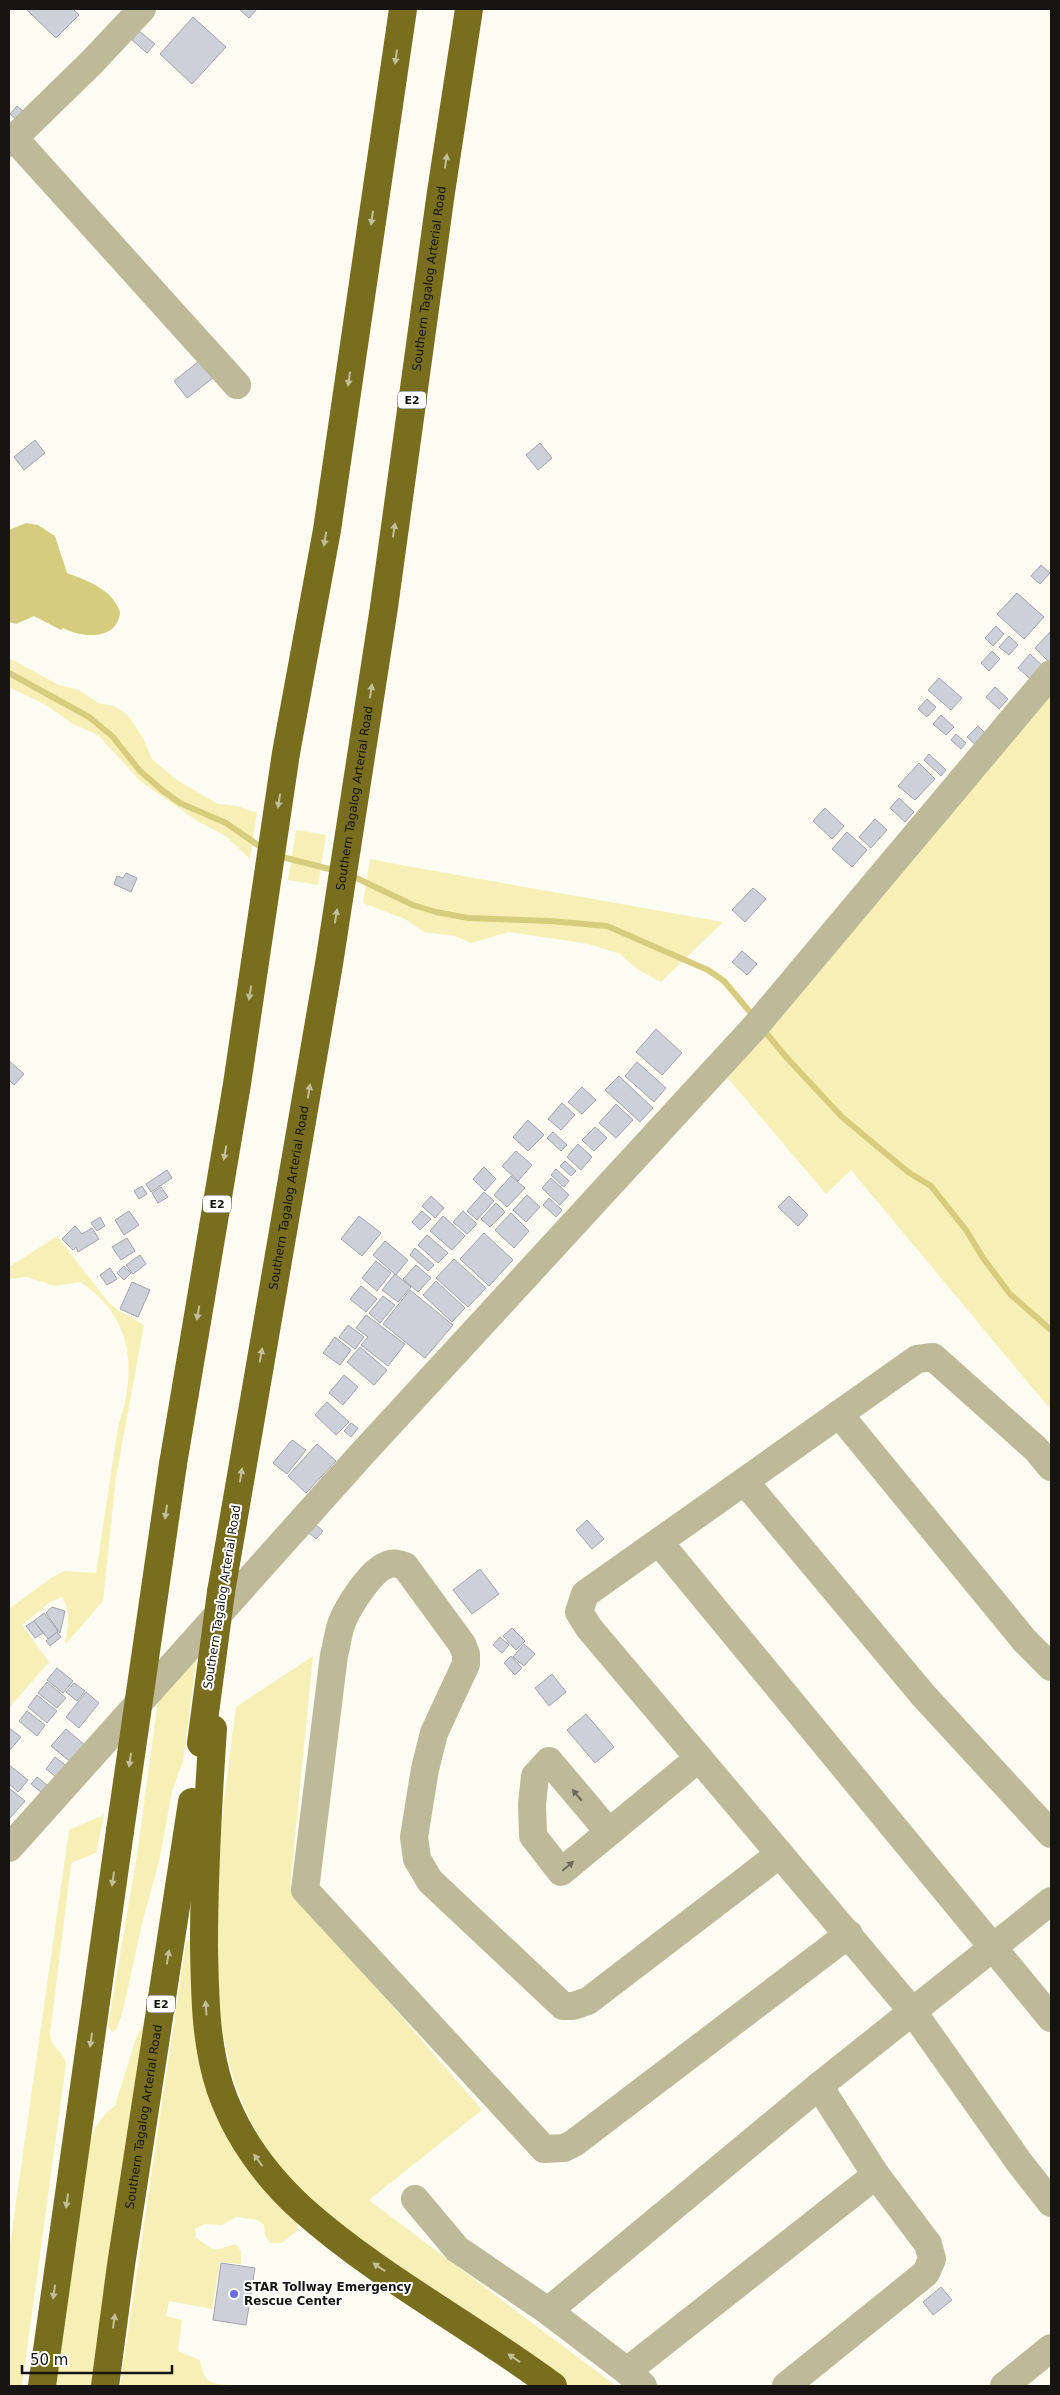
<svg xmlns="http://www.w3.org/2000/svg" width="1060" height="2395" font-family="'DejaVu Sans',sans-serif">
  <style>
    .green { fill: #f7f0b6 }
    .water { fill: #d6cc7e }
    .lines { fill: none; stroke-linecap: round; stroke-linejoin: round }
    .stream { stroke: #d6cc7e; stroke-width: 6 }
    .building { fill: #ced0d9; stroke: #a2a3ac }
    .minor { stroke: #beba99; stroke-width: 28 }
    .highway { stroke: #786e1d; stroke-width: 28 }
    .highway-bridge { stroke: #786e1d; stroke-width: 28 }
    .oneway { fill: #c2be99 }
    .oneway2 { fill: #6a6856 }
    .poi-dot { fill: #6e6ce6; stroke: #fff; stroke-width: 2 }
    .labels { text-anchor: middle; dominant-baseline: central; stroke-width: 4; stroke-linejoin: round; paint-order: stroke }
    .shield { fill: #fff; stroke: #5c5b59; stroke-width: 1 }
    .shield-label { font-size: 11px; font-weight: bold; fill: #161512 }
    .street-label { font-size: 12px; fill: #161512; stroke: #fff }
    .poi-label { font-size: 12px; font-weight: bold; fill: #161512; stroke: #fff; text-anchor: start }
  </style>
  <rect width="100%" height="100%" fill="#fdfcf2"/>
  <!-- green -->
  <g class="green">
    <path d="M9 658 59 685 79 690 98 703 114 706 128 715 143 738 152 759 177 780 218 804 237 806 257 813 250 859 226 836 199 822 140 781 98 735 73 724 46 705 9 687Z"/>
    <path d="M1051 689V1410L851 1170 826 1194 720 1069Z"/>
    <path d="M296 830 326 835 318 885 288 880Z"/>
    <path d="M370 859 401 865 723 922 661 982 637 969 620 954 589 944 509 932 471 943 455 936 424 932 405 919 363 903Z"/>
    <path d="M57 1236 109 1303 118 1310 144 1325 116 1477 103 1601 65 1645C67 1629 72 1611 62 1597L50 1602 22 1625 49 1662 9 1708V1609L51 1578 64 1571 96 1573 118 1427C137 1371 134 1317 80 1282L55 1286 27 1277 9 1279V1267Z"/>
    <path d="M198 1648 183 1761 172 1791 160 1857 142 1924 123 2010 117 2028 112 2033 108 2026 138 1848 160 1685Z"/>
    <path d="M313 1656 290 1888 482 2110 369 2200 616 2386C604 2386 581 2389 571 2386 560 2383 548 2370 538 2363 508 2342 477 2322 446 2301 381 2257 310 2213 265 2146 188 2030 219 1838 236 1707Z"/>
    <path d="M104 1815 96 1853 73 1862 71 1865 50 2034C50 2048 64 2051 66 2064L22 2386H9V2252L69 1830Z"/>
    <path d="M191 1939 198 2021 297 2219 298 2230 282 2243H270L265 2235 264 2225 257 2220 236 2217 222 2225 205 2224 195 2229 196 2238C219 2253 210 2251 236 2244L241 2251V2264L220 2262 212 2309 169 2301 166 2316 182 2320 178 2351 200 2360C205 2390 216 2382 240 2386H120L186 1942Z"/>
    <path d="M145 2022 92 2386H56L90 2141 95 2128 106 2113 115 2106 136 2038Z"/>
  </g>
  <!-- water -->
  <path class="water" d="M26 523 38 525 55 536 67 573C88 581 112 589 120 612 118 641 81 638 63 628L61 630 34 616 16 624 9 622V530Z"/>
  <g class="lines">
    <!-- stream -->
    <g class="stream">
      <path d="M9 673 89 717 112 736 140 771 163 791 180 803 226 823 265 850"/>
      <path d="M278 856 337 871"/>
      <path d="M348 874 413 905 436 912 468 918 550 921 607 926 708 970 724 981 755 1018"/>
      <path d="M762 1028 787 1058 842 1117 908 1172 931 1186 966 1230 983 1258 1010 1294 1051 1330"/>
    </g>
  </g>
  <!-- building -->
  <g class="building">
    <path d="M26 9H73L79 15 56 38Z"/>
    <path d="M239 9H257L249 18Z"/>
    <path d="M193 17 226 47 192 84 160 54Z"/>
    <path d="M139 31 155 44 147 53 132 40Z"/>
    <path d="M17 106 24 112 17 120 10 114Z"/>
    <path d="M203 358 217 375 187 398 174 381Z"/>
    <path d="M35 440 45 453 24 470 14 457Z"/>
    <path d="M540 443 552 458 538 470 526 455Z"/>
    <path d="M1041 565 1050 573 1040 584 1031 576Z"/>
    <path d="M1017 593 1044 617 1024 639 997 614Z"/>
    <path d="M996 626 1004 634 993 646 985 638Z"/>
    <path d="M1051 631V664L1035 648Z"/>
    <path d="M1009 636 1018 645 1009 655 999 647Z"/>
    <path d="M992 651 1000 659 989 671 981 663Z"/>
    <path d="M1030 654 1046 669 1034 682 1018 668Z"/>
    <path d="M939 678 962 698 951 710 928 690Z"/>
    <path d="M995 687 1008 699 999 709 986 697Z"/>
    <path d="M927 699 936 707 927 717 918 709Z"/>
    <path d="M941 715 954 727 946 735 933 724Z"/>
    <path d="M978 726 987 735 977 746 967 737Z"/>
    <path d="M956 734 966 743 961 749 951 740Z"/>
    <path d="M929 754 946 770 941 776 924 760Z"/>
    <path d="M919 763 935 779 915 800 898 786Z"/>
    <path d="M899 798 914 812 905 822 890 808Z"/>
    <path d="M825 808 844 826 832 839 813 821Z"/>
    <path d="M875 819 887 830 871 848 859 837Z"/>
    <path d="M847 832 867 850 852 867 832 849Z"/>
    <path d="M126 873 137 878 131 892 114 884 117 876 123 878Z"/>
    <path d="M753 888 766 899 745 922 732 910Z"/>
    <path d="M742 951 757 964 747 975 732 962Z"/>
    <path d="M656 1029 682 1053 662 1075 636 1052Z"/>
    <path d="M9 1061 24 1074 14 1085 9 1080Z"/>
    <path d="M637 1062 666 1088 654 1102 625 1076Z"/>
    <path d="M619 1076 653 1108 640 1122 605 1090Z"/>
    <path d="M582 1087 596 1100 582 1114 568 1102Z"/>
    <path d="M562 1103 575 1115 561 1130 548 1119Z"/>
    <path d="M616 1104 633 1120 616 1138 599 1123Z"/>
    <path d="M528 1120 544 1135 528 1151 513 1137Z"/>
    <path d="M595 1127 607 1138 594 1151 582 1140Z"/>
    <path d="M553 1132 567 1145 561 1151 547 1138Z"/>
    <path d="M578 1144 592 1157 581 1170 567 1157Z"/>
    <path d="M516 1151 532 1165 518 1181 502 1166Z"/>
    <path d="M565 1161 576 1171 571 1176 560 1166Z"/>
    <path d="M484 1167 496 1179 485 1191 473 1179Z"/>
    <path d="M556 1169 569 1181 564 1187 551 1175Z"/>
    <path d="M167 1170 172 1178 151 1192 146 1184Z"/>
    <path d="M511 1176 525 1188 507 1207 494 1195Z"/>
    <path d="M551 1178 569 1195 560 1205 542 1188Z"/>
    <path d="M142 1186 147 1194 139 1199 134 1191Z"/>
    <path d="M161 1187 168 1197 158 1203 152 1193Z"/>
    <path d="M484 1192 494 1201 477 1220 467 1211Z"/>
    <path d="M527 1195 540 1207 526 1222 513 1210Z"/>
    <path d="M431 1196 444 1208 435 1218 422 1206Z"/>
    <path d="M789 1196 808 1215 798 1226 778 1207Z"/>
    <path d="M549 1198 562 1210 556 1217 543 1205Z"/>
    <path d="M496 1203 505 1212 490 1227 481 1219Z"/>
    <path d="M129 1211 139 1225 124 1235 115 1220Z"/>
    <path d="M422 1211 431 1219 420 1230 412 1222Z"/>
    <path d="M463 1211 477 1224 467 1234 453 1222Z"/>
    <path d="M511 1213 529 1231 514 1248 495 1230Z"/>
    <path d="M359 1216 381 1233 362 1256 341 1239Z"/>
    <path d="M443 1216 465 1236 452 1250 430 1231Z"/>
    <path d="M100 1217 105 1226 97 1231 91 1223Z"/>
    <path d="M75 1226 82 1234 92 1228 99 1239 78 1252 76 1247 73 1250 62 1239Z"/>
    <path d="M484 1233 513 1260 489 1286 460 1259Z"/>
    <path d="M427 1235 448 1253 438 1263 418 1245Z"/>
    <path d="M127 1238 135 1251 121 1260 112 1247Z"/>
    <path d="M385 1241 408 1260 396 1275 373 1255Z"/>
    <path d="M415 1248 434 1265 428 1271 410 1255Z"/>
    <path d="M140 1255 146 1264 133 1274 126 1265Z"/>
    <path d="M454 1259 486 1288 468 1307 436 1278Z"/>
    <path d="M376 1261 391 1273 377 1291 362 1278Z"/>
    <path d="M416 1265 431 1278 418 1292 403 1279Z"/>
    <path d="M124 1266 131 1273 124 1280 117 1273Z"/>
    <path d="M110 1268 117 1279 107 1285 100 1275Z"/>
    <path d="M395 1274 411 1287 398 1302 382 1290Z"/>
    <path d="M436 1281 465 1308 452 1322 423 1295Z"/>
    <path d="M132 1282 150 1290 138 1317 120 1309Z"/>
    <path d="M361 1286 377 1299 366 1312 350 1299Z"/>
    <path d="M410 1290 453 1325 425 1358 383 1324Z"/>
    <path d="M383 1296 395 1305 380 1323 369 1313Z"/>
    <path d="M366 1315 405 1344 388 1366 361 1345 368 1337 356 1328Z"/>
    <path d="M348 1325 364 1337 355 1349 339 1337Z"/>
    <path d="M335 1337 351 1350 340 1365 323 1353Z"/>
    <path d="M360 1347 387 1370 374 1385 347 1362Z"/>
    <path d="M344 1375 358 1387 343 1405 329 1393Z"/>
    <path d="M327 1402 349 1422 336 1435 315 1415Z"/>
    <path d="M351 1423 358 1428 351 1437 344 1431Z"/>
    <path d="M292 1440 306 1450 287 1474 273 1463Z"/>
    <path d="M317 1444 336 1461 306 1493 288 1476Z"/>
    <path d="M587 1520 604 1539 592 1549 576 1530Z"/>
    <path d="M316 1525 323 1531 316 1539 309 1533Z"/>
    <path d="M480 1569 499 1594 472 1614 453 1590Z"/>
    <path d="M52 1607 65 1611 60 1633 46 1613Z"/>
    <path d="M44 1613 58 1631 48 1639 34 1621Z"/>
    <path d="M34 1621 43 1633 35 1638 26 1626Z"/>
    <path d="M512 1628 525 1641 516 1650 503 1636Z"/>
    <path d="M57 1632 61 1637 50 1646 46 1641Z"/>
    <path d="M500 1637 509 1645 502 1653 493 1645Z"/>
    <path d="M524 1644 535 1654 524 1666 513 1657Z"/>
    <path d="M511 1656 522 1668 515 1675 504 1663Z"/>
    <path d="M57 1668 73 1681 63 1693 47 1680Z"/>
    <path d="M552 1674 566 1692 549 1706 535 1688Z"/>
    <path d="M47 1682 66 1698 57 1708 38 1693Z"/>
    <path d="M74 1683 85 1691 77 1701 66 1692Z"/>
    <path d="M86 1692 99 1703 79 1728 66 1717Z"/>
    <path d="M37 1695 57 1711 47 1723 28 1707Z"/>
    <path d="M27 1711 45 1725 37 1736 19 1721Z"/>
    <path d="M586 1714 614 1747 595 1763 567 1730Z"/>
    <path d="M9 1728 21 1737 9 1751Z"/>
    <path d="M66 1729 86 1746 72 1763 51 1746Z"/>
    <path d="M55 1757 69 1768 60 1780 46 1769Z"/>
    <path d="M9 1765 28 1780 18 1792 9 1784Z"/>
    <path d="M37 1777 47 1785 41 1792 31 1784Z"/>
    <path d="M9 1788 25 1801 10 1818 9 1816Z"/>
    <path d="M221 2263 255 2268 246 2325 213 2320Z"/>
    <path d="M941 2287 952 2300 933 2315 923 2302Z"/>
  </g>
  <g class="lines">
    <!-- minor -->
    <g class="minor">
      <path d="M14 138 237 385"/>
      <path d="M9 143 92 62 142 9"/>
      <path d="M839 1414 1025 1641 1051 1667"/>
      <path d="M1051 1467 1036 1449 933 1357 917 1359 585 1594 579 1612 589 1628 913 2012 1019 2162 1051 2203"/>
      <path d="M745 1482 923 1695 1051 1834"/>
      <path d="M659 1542 1051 2018"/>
      <path d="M609 1832 549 1761 535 1776 532 1804 533 1836 561 1872 699 1758"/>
      <path d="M9 1848 360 1456 754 1028 1051 674"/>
      <path d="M780 1854 588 2001 573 2006H563L430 1881 417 1859 414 1837 425 1769 434 1733 466 1664V1654L462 1644 405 1566C399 1564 393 1562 387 1565 371 1570 348 1607 342 1622 338 1632 337 1645 334 1655L305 1890 544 2149 564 2148 574 2143 849 1934"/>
      <path d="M415 2199 457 2249 548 2311 627 2371 643 2386"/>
      <path d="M548 2311 819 2086 1051 1901"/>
      <path d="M627 2371 876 2175"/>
      <path d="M786 2386 926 2273 932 2259 928 2244 876 2175 819 2086"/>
      <path d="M1004 2386 1051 2348"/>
    </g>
    <!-- highway -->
    <g class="highway">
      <path d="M173 1464 237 1084 286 753 327 530 403 9"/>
      <path id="s1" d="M221 1592 329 964 384 607 441 192 469 9"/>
      <path d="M213 1729C208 1802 204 1874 204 1946 205 1994 205 2042 220 2088 236 2135 266 2176 302 2209 377 2276 472 2326 553 2386"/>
      <path d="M42 2386 120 1831"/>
      <path id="s2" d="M105 2386 121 2265 192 1802"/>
    </g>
    <!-- highway-bridge -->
    <g class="highway-bridge">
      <path d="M201 1743 221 1592"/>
      <path d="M120 1831 173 1464"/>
    </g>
  </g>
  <!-- one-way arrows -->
  <defs><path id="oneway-solid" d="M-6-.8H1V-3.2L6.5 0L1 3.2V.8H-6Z" transform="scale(1.25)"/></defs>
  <g class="oneway">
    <use href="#oneway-solid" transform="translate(396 57) rotate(98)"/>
    <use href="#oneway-solid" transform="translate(446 161) rotate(-81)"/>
    <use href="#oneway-solid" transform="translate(372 218) rotate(98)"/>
    <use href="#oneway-solid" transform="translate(349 379) rotate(98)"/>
    <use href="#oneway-solid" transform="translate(394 530) rotate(-82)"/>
    <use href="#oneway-solid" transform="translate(325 539) rotate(100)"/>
    <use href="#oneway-solid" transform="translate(371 691) rotate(-81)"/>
    <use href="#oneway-solid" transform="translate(279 801) rotate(99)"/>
    <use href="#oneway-solid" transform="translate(336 916) rotate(-81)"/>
    <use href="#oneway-solid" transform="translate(250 993) rotate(99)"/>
    <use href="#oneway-solid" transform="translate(309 1091) rotate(-81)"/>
    <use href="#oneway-solid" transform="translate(225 1153) rotate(100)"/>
    <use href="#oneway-solid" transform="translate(198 1313) rotate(100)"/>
    <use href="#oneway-solid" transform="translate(261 1355) rotate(-80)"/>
    <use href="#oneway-solid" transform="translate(241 1475) rotate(-81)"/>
    <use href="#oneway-solid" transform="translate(166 1512) rotate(98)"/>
    <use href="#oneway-solid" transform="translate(130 1760) rotate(98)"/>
    <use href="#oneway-solid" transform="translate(113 1879) rotate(98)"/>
    <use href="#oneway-solid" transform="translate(168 1957) rotate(-81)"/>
    <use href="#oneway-solid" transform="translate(206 2008) rotate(-94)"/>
    <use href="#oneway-solid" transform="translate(91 2040) rotate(98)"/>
    <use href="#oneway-solid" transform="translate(258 2160) rotate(-126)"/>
    <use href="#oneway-solid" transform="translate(67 2201) rotate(98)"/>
    <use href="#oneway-solid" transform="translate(379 2267) rotate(-146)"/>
    <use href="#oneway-solid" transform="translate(54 2292) rotate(98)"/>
    <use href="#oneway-solid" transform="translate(114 2321) rotate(-82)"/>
    <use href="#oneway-solid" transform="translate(514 2358) rotate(-146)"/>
  </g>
  <g class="oneway2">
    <use href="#oneway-solid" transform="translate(577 1795) rotate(-130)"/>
    <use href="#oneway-solid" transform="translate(568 1866) rotate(-40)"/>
  </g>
  <!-- markers -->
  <circle class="poi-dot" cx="234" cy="2294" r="5"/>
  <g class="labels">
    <!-- shield labels -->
    <g class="shield">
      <rect x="398" y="391.5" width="28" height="17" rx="4"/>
      <rect x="203" y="1195.5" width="28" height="17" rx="4"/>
      <rect x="147" y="1995.5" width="28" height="17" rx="4"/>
    </g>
    <g class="shield-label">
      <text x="412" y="400">E2</text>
      <text x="217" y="1204">E2</text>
      <text x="161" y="2004">E2</text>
    </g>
    <!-- street labels -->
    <g class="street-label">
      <text stroke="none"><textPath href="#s1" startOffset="1330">Southern Tagalog Arterial Road</textPath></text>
      <text stroke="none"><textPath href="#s1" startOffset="805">Southern Tagalog Arterial Road</textPath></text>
      <text stroke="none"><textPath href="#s1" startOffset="400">Southern Tagalog Arterial Road</textPath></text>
      <text transform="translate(222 1597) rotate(-81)">Southern Tagalog Arterial Road</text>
      <text stroke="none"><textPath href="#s2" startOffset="272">Southern Tagalog Arterial Road</textPath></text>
    </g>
    <!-- poi labels -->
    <g class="poi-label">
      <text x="244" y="2287">STAR Tollway Emergency<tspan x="244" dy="14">Rescue Center</tspan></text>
    </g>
  </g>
  <!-- border -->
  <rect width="1060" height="2395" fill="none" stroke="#161512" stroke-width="20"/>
  <!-- scale -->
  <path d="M22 2365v8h150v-8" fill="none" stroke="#161512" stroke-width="2.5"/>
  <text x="30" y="2365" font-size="15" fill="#161512" stroke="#ffffff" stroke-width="4" paint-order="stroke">50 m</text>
</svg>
